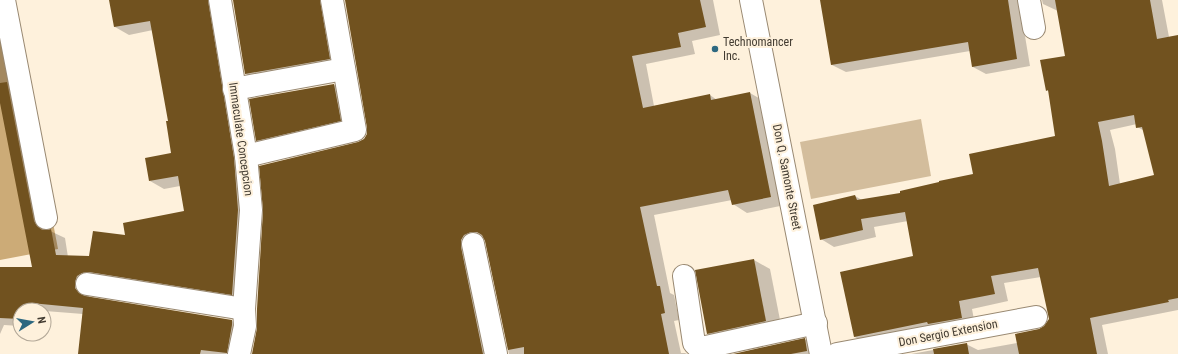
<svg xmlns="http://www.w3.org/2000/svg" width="1178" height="354" font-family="'Roboto Condensed',sans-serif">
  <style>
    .green { fill: #d3bd9c }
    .forest { fill: #ccab77 }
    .shadow { fill: #0003; fill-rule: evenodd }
    .building { fill: #71521f; fill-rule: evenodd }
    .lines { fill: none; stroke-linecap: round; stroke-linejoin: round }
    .minor-casing { stroke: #998972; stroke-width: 24 }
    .minor { stroke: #fff; stroke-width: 22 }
    .poi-dot { fill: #2d6880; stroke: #fef1dc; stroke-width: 1.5 }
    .labels { text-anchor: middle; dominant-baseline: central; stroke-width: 4; stroke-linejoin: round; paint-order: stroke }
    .poi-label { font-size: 12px; fill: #423b31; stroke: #fef1dc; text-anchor: start }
    .street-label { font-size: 12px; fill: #423b31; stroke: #fef1dc }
  </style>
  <rect width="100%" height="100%" fill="#fef1dc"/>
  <!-- green -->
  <path class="green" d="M921 119 931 176 811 199 800 142Z"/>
  <!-- forest -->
  <path class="forest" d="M13 13 58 249 0 260V15Z"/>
  <!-- shadow -->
  <g class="shadow">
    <path d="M110 0H225L247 166 246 302 89 290V298L232 321 246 329 242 354H79L83 314 45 311 44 327V310H20V326L4 325 0 334V268H33L0 96V35L11 41 48 230 65 238 68 257H90L126 237 185 212 180 186 164 189 150 181 173 154 169 122 153 30 129 35 115 27Z"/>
    <path d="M234 0H337L343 67 260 82 246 74Z"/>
    <path d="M346 0H713L720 35 692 41 695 54 646 64 654 106 710 95 717 100 750 93 764 101 785 205 747 213 733 204 732 200 654 215 670 293 674 295 679 320 674 321 681 353H685L687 354H509L485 239 479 242 495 354H253L358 143 364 140 368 135V128Z"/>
    <path d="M821 0H1033L1022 18 1030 66 986 74 973 67 970 51 846 72 832 65Z"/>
    <path d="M1042 0H1162L1169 37 1178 36V310L1102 325 1108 354H911L966 344 978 350 1017 343 1044 328 1050 319 1041 277 1004 283 1008 301 972 309 975 325 868 345 855 337 841 273 915 257 908 221 874 227 876 237 834 247 821 239 855 196 862 200 902 194 974 175 1056 137 1050 92 1046 90 1066 56 1058 11 1043 4ZM1137 124V127L1145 131 1156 176 1120 184 1115 149 1110 130Z"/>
    <path d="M334 85 342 89 348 125 265 145 257 140Z"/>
    <path d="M754 260 770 269 782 330 724 343 708 333 696 271Z"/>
    <path d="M804 339 819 348 820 354H737Z"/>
  </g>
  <!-- building -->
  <g class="building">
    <path d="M109 0H208L234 158 238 210 232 295 89 272 82 273 77 276 75 282V288L79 293 85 296 232 320V325L227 353 201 350 200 354H78L83 308 31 303V310H20V319L0 318V267H32L0 103V83L7 82 34 221 37 226 42 230H48L51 229 56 255 89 256 93 231 125 235 123 223 184 211 178 176 149 181 145 158 171 153 166 121H168L150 21 114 27Z"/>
    <path d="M233 0H320L330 59 245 74Z"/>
    <path d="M345 0H700L706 27 678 33 681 47 632 56 643 108 710 94 711 100 750 92 771 197 732 205 728 190 640 207 657 286H660L665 313 661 314 669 354H524V347L508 350 485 241 482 235 477 232H471L464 235 461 240V247L483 354H252L257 328V309L263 211 259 166 358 142 364 139 367 134V128Z"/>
    <path d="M820 0H1008L1017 59 972 67 968 42 831 65Z"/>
    <path d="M1055 0H1150L1157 39 1178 35V298L1168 300 1169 302 1090 318 1097 354H1019L1015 334 1039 329 1044 326 1049 319 1038 268 991 276 995 294 959 301 962 318 928 324 927 322 854 337 840 272 913 256 905 212 861 219 863 230 820 240 813 205 855 195 857 200 900 193V191L939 182V181L973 174 969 154 1055 136 1048 90 1046 91 1040 60 1065 56ZM1134 115 1136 128 1142 127 1154 175 1109 186 1102 141 1098 122Z"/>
    <path d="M334 84 341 121 256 141 249 99Z"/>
    <path d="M754 259 766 321 707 334 695 270Z"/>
    <path d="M805 338 807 351 791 354H733Z"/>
    <path d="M967 343 969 354H934L933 349Z"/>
  </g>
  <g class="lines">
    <!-- minor casing -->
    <g class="minor-casing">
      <g id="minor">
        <path d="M4 0 46 218"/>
        <path d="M220 0 246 156 251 210 244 309 245 326 239 354"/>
        <path d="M751 0 821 354"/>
        <path d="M1029 0 1034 28"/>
        <path d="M234 89 344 69"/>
        <path d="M246 156 355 130 332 0"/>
        <path d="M473 244 496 354"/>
        <path d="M684 276 694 343 698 347H706L816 323"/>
        <path d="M87 284 244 309"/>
        <path d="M837 354 1036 317"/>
      </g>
    </g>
    <!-- minor -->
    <use href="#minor" class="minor"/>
  </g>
  <!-- markers -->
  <circle class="poi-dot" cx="715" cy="49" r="4"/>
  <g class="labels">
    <!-- poi labels -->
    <g class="poi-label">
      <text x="723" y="42">Technomancer<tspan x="723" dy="14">Inc.</tspan></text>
    </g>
    <!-- street labels -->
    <g class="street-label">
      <text transform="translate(241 139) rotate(82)">Immaculate Concepcion</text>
      <text transform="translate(787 177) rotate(79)">Don Q. Samonte Street</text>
      <text transform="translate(948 333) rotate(-11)">Don Sergio Extension</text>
    </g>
  </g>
  <!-- north arrow -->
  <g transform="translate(32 322) rotate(79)"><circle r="19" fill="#fef1dc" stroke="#b3a898"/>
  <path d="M0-3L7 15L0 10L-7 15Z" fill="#2d6880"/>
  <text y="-6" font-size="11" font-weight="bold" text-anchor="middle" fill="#423b31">N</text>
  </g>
</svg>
